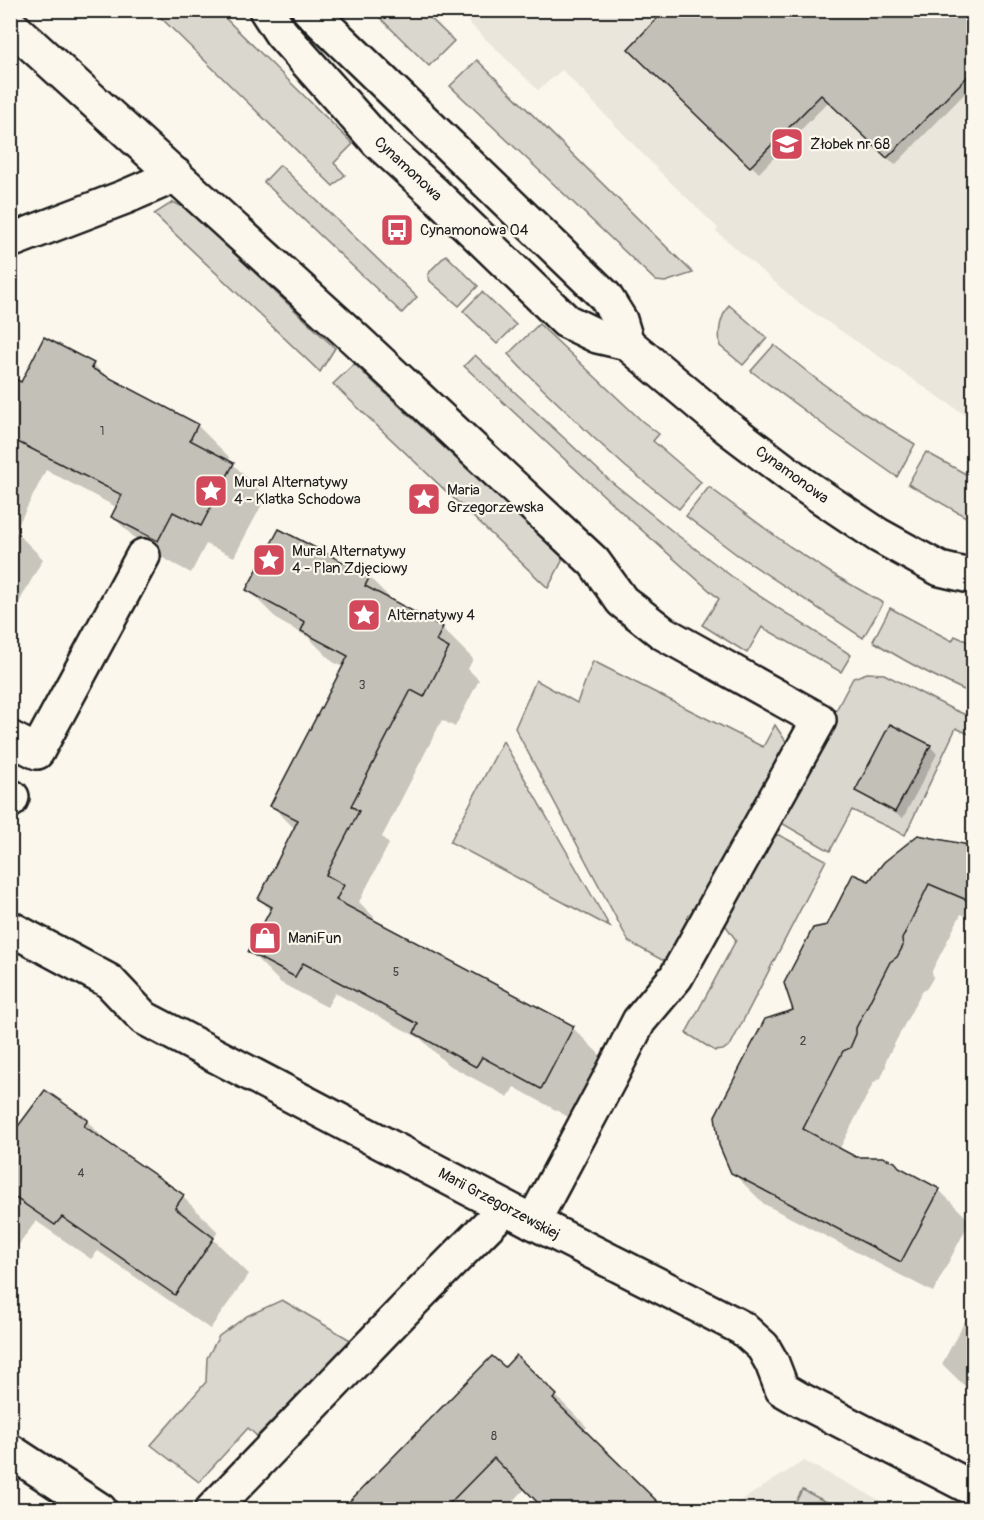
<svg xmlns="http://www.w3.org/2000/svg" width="984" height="1520" font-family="Pangolin,sans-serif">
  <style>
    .built { fill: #eae6dc }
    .green { fill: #dad7ce; stroke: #7b7a75; stroke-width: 1.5 }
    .shadow { fill: #0003 }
    .building { fill: #c3c0b8; stroke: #1c1c1c; stroke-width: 1.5 }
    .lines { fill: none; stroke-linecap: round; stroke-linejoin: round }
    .minor-casing { stroke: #1c1c1c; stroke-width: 38 }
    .minor { stroke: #fbf7ec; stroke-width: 33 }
    .labels { text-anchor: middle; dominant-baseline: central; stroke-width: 4.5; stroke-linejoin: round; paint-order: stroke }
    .number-label { font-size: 12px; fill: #464543 }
    .poi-label { font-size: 15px; fill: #1c1c1c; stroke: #fbf7ec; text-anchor: start }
    .street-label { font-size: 15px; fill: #1c1c1c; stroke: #fbf7ec }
  </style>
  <rect width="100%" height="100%" fill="#fbf7ec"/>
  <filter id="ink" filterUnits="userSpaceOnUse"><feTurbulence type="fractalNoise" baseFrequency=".0167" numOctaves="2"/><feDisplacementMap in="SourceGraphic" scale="12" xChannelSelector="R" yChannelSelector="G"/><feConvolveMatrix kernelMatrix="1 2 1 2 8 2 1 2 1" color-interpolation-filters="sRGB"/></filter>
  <g filter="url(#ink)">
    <!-- built -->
    <g class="built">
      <path d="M457 11H973V420L795 300 716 231 718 228 665 177 562 70 538 90Z"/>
      <path d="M804 1461 897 1509 726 1510Z"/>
    </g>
    <!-- green -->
    <g class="green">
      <path d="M154 11H218L353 144 334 163 345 175 333 186Z"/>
      <path d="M373 11H423L454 41 429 66Z"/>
      <path d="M477 60 693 273 665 282 656 281 450 86Z"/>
      <path d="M280 165 417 297 402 313 264 182Z"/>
      <path d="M173 202 187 209 335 348 320 372 154 214Z"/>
      <path d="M446 255 478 286 459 306 430 281 428 275 431 270Z"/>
      <path d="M482 292 516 325 497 344 463 311Z"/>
      <path d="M729 305 767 338 743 365 720 346C718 330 720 318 729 305Z"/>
      <path d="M539 324 642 421 659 434 653 441 701 482 679 509 626 467 594 438 520 367 508 354Z"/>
      <path d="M774 345 815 378 862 412 915 444 897 477 833 432 751 371Z"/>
      <path d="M475 355 608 479 676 534 747 588 851 655 841 672 762 627 747 653 702 625 719 599 627 517 464 366Z"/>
      <path d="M354 364 481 482 561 552 562 561 548 588 333 384Z"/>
      <path d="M926 452 973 478V521L908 484Z"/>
      <path d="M709 487 789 546 831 573 883 603 863 638 736 554 686 516Z"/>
      <path d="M890 608 952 641 955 636 973 644V694C939 679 905 662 873 641Z"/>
      <path d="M593 661 763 747 775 725 789 746 670 958 662 960 629 942 515 728 536 680 577 703Z"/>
      <path d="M867 673 884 674 950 708 973 718V736L956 728 905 835 852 810 830 851 778 821 853 678Z"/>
      <path d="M503 741 610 927 450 842Z"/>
      <path d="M779 835 826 860 731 1044 723 1050 715 1051 686 1033 736 940 721 919 773 836Z"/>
      <path d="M282 1300 352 1341 257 1436 248 1428 199 1482 151 1445 206 1382 207 1358 219 1336 247 1316Z"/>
      <path d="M802 1490H803L840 1509H792Z"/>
    </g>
    <!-- shadow -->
    <g class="shadow">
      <path d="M974 10V84L895 165 829 101 759 173 630 49Z"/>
      <path d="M93 364 106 377 197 425 230 458 228 461 233 464 266 497 234 557 206 544 191 573 146 549 113 517 118 508 46 470 15 531 43 559 17 606 10 602V378L22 384Z"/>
      <path d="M369 577 396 604 442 628 473 659 468 669 479 680 455 727 442 720 382 837 389 844 359 902 374 917 372 921 573 1028 604 1059 572 1119 514 1087 508 1097 447 1064 421 1039 335 993 327 1007 281 983 250 952 271 911 260 899 295 829 272 806 343 667 333 662 308 637 279 621 248 590Z"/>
      <path d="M930 746 937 754 903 818 865 797 857 790Z"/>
      <path d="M974 825V920L961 914 932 971 933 978 927 988 921 993 886 1060V1066L881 1078 874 1082 839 1150 856 1158 901 1170 939 1190 970 1221 933 1292 764 1204 732 1172 828 926 869 883 964 846Z"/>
      <path d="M87 1121 115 1150 183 1197 218 1232 213 1239 249 1274 210 1329 98 1251 91 1259 36 1221 10 1257V1129L16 1132Z"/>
      <path d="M974 1304V1395L942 1364Z"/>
      <path d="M505 1370 556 1396 587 1427 583 1431 663 1510H547L526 1488 505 1510H359Z"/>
    </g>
    <!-- building -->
    <g class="building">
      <path d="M665 10H974V70L887 158 821 95 750 167 628 49Z"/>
      <path d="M44 337 94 363 91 368 198 424 190 440 234 463 201 526 173 512 158 541 111 517 122 495 10 438V376L21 382Z"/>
      <path d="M279 529 370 576 365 586 443 627 436 641 449 648 424 697 411 690 351 806 359 811 326 875 344 885 336 900 574 1026 541 1089 482 1057 476 1067 414 1033 418 1024 303 963 295 977 248 952 272 907 258 899 298 820 270 806 348 656 301 631 305 622 246 590Z"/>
      <path d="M890 724 931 745 895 812 855 791Z"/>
      <path d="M918 835 974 846V903L929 884 902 939 903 946 897 957 890 962 856 1028V1034L850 1048 843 1051 803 1129 856 1157H883L895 1162 899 1167 940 1189 901 1262 731 1173 719 1145 715 1116 765 1019 793 1010 784 983 813 928 827 925 853 874 869 881 884 862Z"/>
      <path d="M45 1090 88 1120 84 1126 184 1195 175 1208 214 1238 175 1295 62 1217 55 1225 10 1194V1137Z"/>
      <path d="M516 1355 557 1395 553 1399 665 1509H544L494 1458 444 1509H342L492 1356 505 1367Z"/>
    </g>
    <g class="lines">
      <!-- minor casing -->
      <g class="minor-casing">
        <g id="minor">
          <path d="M266 10 281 33 378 142 435 194 566 321 597 336 627 343 727 427 802 484 878 535 925 561 940 569 974 577"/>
          <path d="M309 10 605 296 620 320 627 343"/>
          <path d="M10 25 352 336 594 562 622 601 663 633 819 720 676 977 639 1021 611 1076 533 1222"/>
          <path d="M10 241 125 197 176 175"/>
          <path d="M10 738 37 752 143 556"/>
          <path d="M10 801 12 797"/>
          <path d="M10 928 109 981 144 1018 533 1222 662 1287 742 1328 763 1347 772 1363 782 1389 801 1400 974 1489"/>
          <path d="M10 1451 100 1510"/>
          <path d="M212 1510 411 1303 505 1208"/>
        </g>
      </g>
      <!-- minor -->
      <use href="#minor" class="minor"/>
    </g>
  </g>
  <!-- icons -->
  <defs>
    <g id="school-square" transform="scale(1.725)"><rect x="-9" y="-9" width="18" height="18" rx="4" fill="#d1495b" stroke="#fbf7ec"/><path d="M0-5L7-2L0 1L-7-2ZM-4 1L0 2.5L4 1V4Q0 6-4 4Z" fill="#fff"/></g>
    <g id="bus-square" transform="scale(1.725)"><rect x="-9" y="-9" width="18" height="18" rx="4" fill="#d1495b" stroke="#fbf7ec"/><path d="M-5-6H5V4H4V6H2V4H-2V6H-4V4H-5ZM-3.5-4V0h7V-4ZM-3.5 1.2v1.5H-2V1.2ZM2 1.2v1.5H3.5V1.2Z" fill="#fff"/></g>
    <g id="sight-square" transform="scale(1.725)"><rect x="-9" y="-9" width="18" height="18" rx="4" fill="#d1495b" stroke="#fbf7ec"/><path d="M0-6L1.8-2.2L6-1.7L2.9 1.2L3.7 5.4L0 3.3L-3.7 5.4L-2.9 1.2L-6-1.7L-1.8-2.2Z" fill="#fff"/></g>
    <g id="shop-square" transform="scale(1.725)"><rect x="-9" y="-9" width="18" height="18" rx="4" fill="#d1495b" stroke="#fbf7ec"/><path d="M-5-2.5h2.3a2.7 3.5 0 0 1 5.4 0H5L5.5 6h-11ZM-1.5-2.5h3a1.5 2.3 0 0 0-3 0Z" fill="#fff"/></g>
  </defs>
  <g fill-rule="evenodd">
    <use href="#school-square" x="787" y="144"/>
    <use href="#bus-square" x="397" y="230"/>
    <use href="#sight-square" x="211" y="491"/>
    <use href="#sight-square" x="424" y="499"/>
    <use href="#sight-square" x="269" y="560"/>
    <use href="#sight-square" x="364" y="615"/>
    <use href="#shop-square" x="265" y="938"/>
  </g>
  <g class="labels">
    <!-- number labels -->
    <g class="number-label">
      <text x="102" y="431">1</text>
      <text x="362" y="685">3</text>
      <text x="396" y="972">5</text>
      <text x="803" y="1041">2</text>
      <text x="81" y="1173">4</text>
      <text x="494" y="1436">8</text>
    </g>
    <!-- poi labels -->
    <g class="poi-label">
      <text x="810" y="144">Żłobek nr 68</text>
      <text x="420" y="230">Cynamonowa 04</text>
      <text x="234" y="482">Mural Alternatywy<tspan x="234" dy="17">4 - Klatka Schodowa</tspan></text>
      <text x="447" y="490">Maria<tspan x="447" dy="17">Grzegorzewska</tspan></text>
      <text x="292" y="551">Mural Alternatywy<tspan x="292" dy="17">4 - Plan Zdjęciowy</tspan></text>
      <text x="387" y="615">Alternatywy 4</text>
      <text x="288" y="938">ManiFun</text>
    </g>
    <!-- street labels -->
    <g class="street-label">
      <text transform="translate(408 169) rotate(43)">Cynamonowa</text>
      <text transform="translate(792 475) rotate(36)">Cynamonowa</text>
      <text transform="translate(499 1204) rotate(28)">Marii Grzegorzewskiej</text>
    </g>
  </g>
  <!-- margin -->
  <rect width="984" height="1520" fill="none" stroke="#fbf7ec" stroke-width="36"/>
  <rect x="18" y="18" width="948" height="1484" fill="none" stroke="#1c1c1c" stroke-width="2" filter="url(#ink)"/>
</svg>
